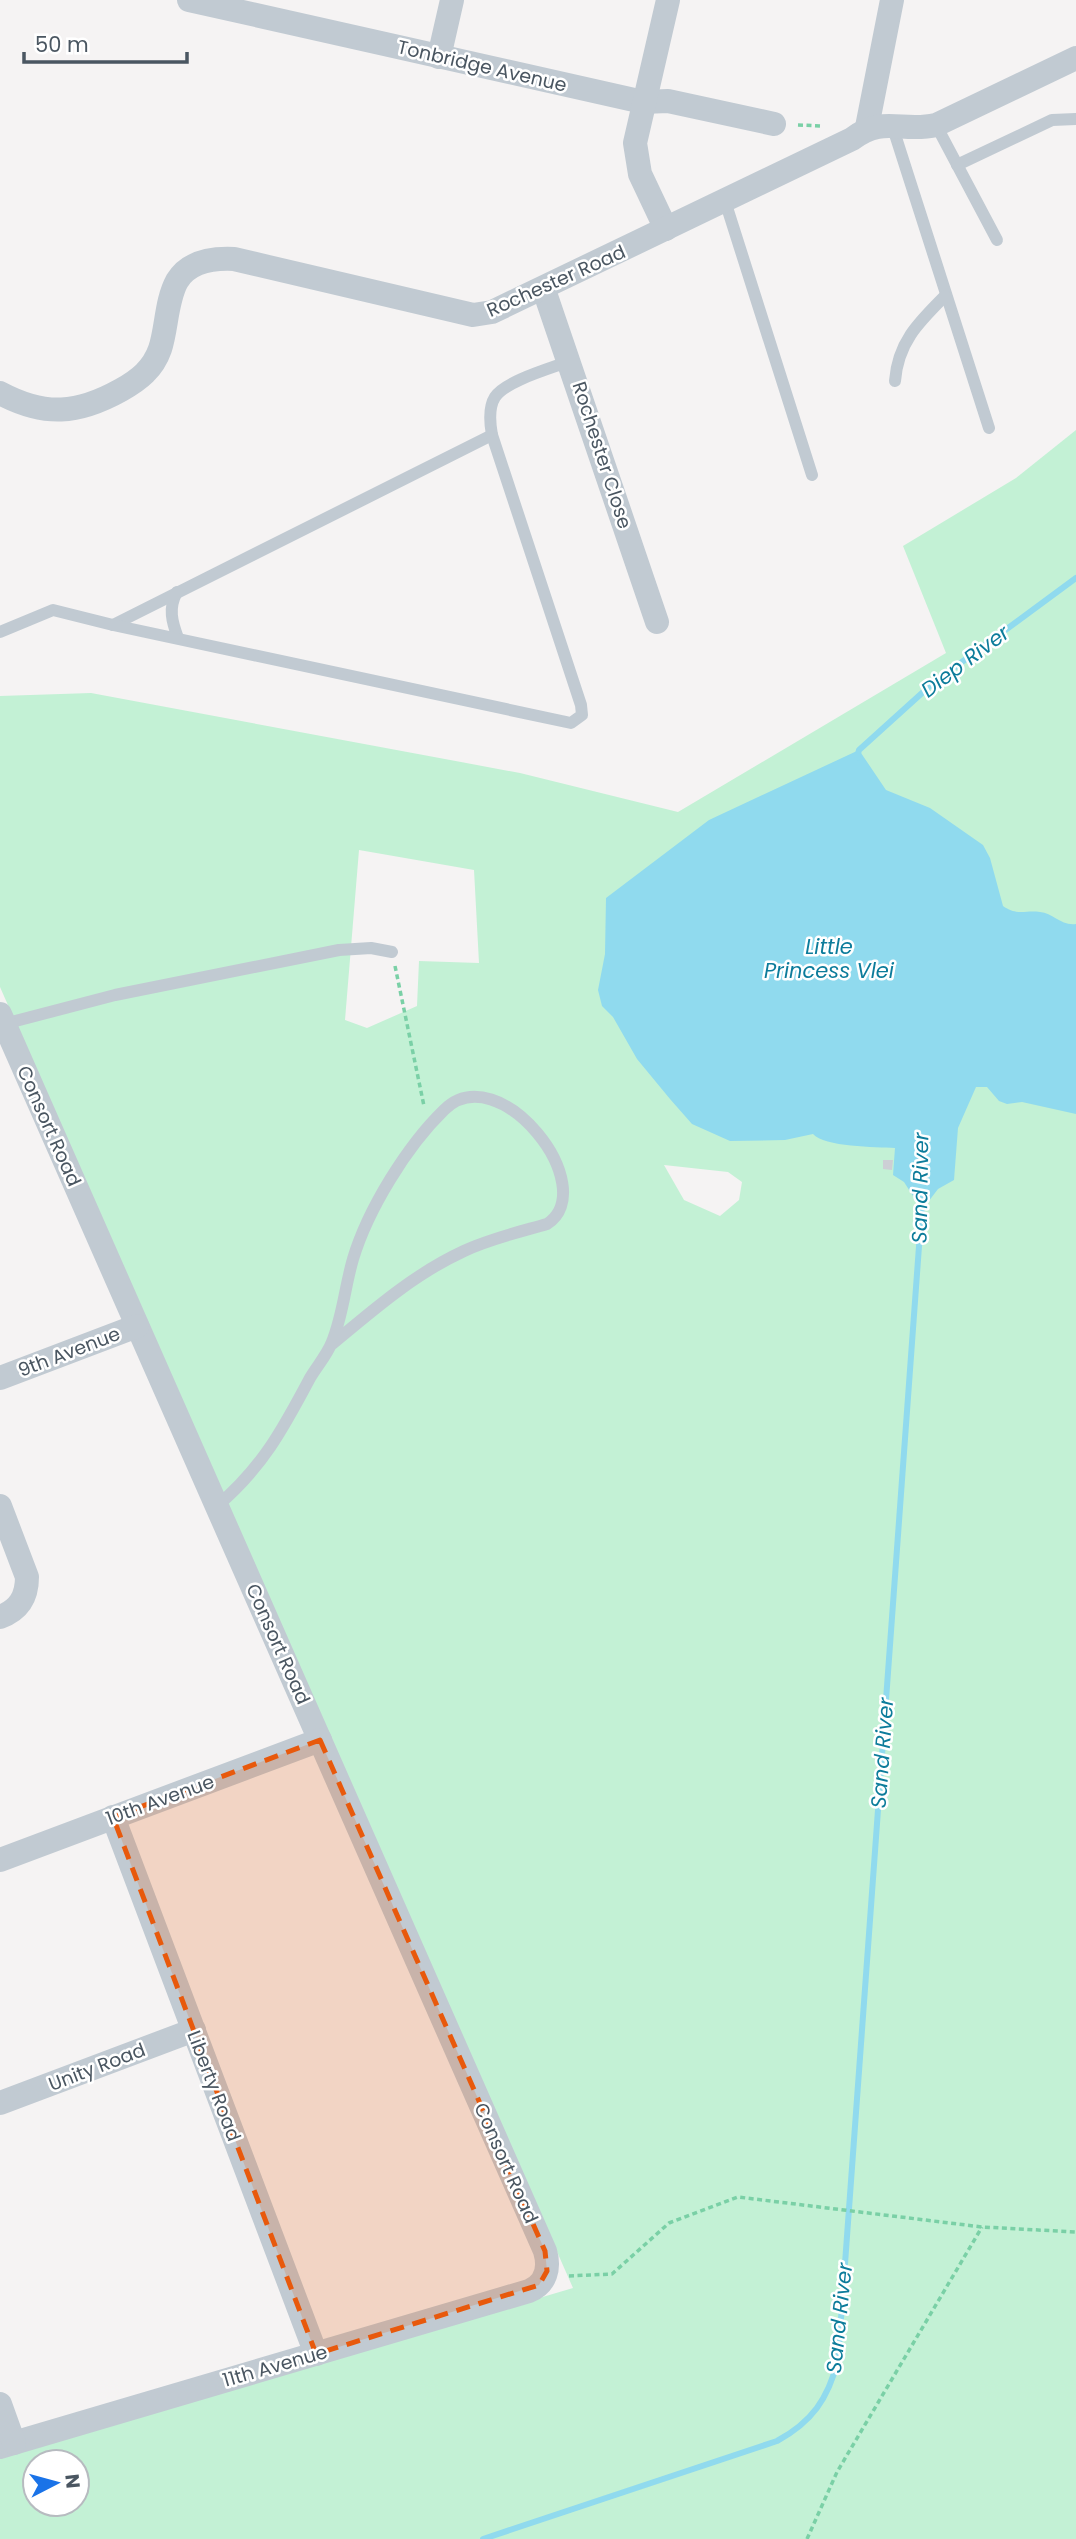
<svg xmlns="http://www.w3.org/2000/svg" width="1076" height="2539" font-family="Poppins,sans-serif">
  <style>
    .green { fill: #c3f1d5; fill-rule: evenodd }
    .water { fill: #90daee }
    .lines { fill: none; stroke-linecap: round; stroke-linejoin: round }
    .stream { stroke: #90daee; stroke-width: 6 }
    .building { fill: #cdcfd5 }
    .path { stroke: #7ad0a6; stroke-width: 3.5; stroke-dasharray: 5 3.5; stroke-linecap: butt }
    .service { stroke: #c1cad2; stroke-width: 12 }
    .minor { stroke: #c1cad2; stroke-width: 24 }
    .marked { fill: #e8590c; fill-opacity: 0.2; stroke: #e8590c; stroke-width: 5; stroke-dasharray: 14 9; stroke-linejoin: round }
    .labels { text-anchor: middle; dominant-baseline: central; stroke-width: 5; stroke-linejoin: round; paint-order: stroke }
    .street-label { font-size: 19px; fill: #4a5661; stroke: #fff }
    .water-label { font-size: 21px; font-style: italic; fill: #0c7c9b; stroke: #fff }
  </style>
  <rect width="100%" height="100%" fill="#f5f3f3"/>
  <!-- green -->
  <path class="green" d="M1076 430V2539H0V2458L573 2288 0 987V696L91 693 520 773 678 812 946 653 903 546 1016 478ZM359 850 474 870 479 963 419 961 417 1006 367 1028 345 1020ZM664 1165 728 1172 742 1182 739 1200 720 1216 684 1200ZM35 2462H77V2504H35Z"/>
  <!-- water -->
  <path class="water" d="M859 750 886 790 930 808 983 845 990 858 1003 906C1017 916 1025 910 1040 912 1053 913 1061 926 1076 924V1114L1022 1102 1007 1104 999 1101 987 1087H976L958 1128 954 1180 938 1189 922 1210 904 1182 893 1175 895 1148C876 1147 824 1147 813 1134L785 1140 730 1141 692 1124 670 1099 637 1059 613 1017 602 1006 598 990 605 954 606 898 709 820Z"/>
  <g class="lines">
    <!-- stream -->
    <g class="stream">
      <path d="M857 758 859 750 932 684 1076 578"/>
      <path d="M483 2539 777 2441C812 2422 828 2399 838 2360L922 1205"/>
    </g>
  </g>
  <!-- building -->
  <path class="building" d="M883 1160H893L892 1170 883 1169Z"/>
  <g class="lines">
    <!-- path -->
    <g class="path">
      <path d="M798 125 821 126"/>
      <path d="M395 966 424 1106"/>
      <path d="M569 2276 612 2274 669 2223 738 2197 982 2227 1076 2232"/>
      <path d="M807 2539 837 2472 982 2227"/>
    </g>
    <!-- service -->
    <g class="service">
      <path d="M892 125 989 428"/>
      <path d="M936 125 997 240"/>
      <path d="M957 165 1052 120 1076 119"/>
      <path d="M725 201 812 475"/>
      <path d="M895 381C898 342 919 322 945 296"/>
      <path d="M177 592C168 608 172 622 178 638"/>
      <path d="M113 625 492 435"/>
      <path d="M0 632 53 610 113 625 571 723 582 715 581 705 492 435C490 424 488 408 495 397 505 381 552 368 570 361"/>
      <path d="M4 1024 115 995 339 950 371 948 392 952"/>
      <path d="M217 1506C262 1468 283 1429 310 1378 317 1366 327 1355 332 1342 343 1315 345 1286 353 1259 368 1209 407 1146 444 1110 499 1055 603 1188 547 1224 519 1232 489 1239 464 1251 414 1274 373 1310 331 1345"/>
    </g>
    <!-- minor -->
    <g class="minor">
      <path d="M189 0 643 102 668 101 774 124"/>
      <path d="M439 57 452 0"/>
      <path d="M867 127 892 0"/>
      <path d="M666 229 640 174 635 143 668 0"/>
      <path d="M544 290 657 622"/>
      <path d="M0 393C45 417 78 414 121 390 139 380 153 369 160 349 167 328 166 301 177 281 189 261 213 258 234 259L473 315 492 312 852 139C883 115 902 133 936 125L1076 58"/>
      <path d="M0 1014 545 2251C550 2268 546 2284 529 2291L0 2447"/>
      <path d="M0 1378 137 1326"/>
      <path d="M0 1506 27 1577C27 1597 19 1610 0 1617"/>
      <path d="M113 1817 316 2354"/>
      <path d="M0 1860 320 1740"/>
      <path d="M0 2103 194 2030"/>
      <path d="M0 2404 14 2443"/>
    </g>
  </g>
  <!-- marked area -->
  <path class="marked" d="M320 1740 545 2251 547 2271 539 2285 316 2354 113 1817Z"/>
  <g class="labels">
    <!-- street labels -->
    <g class="street-label">
      <text transform="translate(482 66) rotate(13)">Tonbridge Avenue</text>
      <text transform="translate(556 281) rotate(-24)">Rochester Road</text>
      <text transform="translate(602 455) rotate(72)">Rochester Close</text>
      <text transform="translate(49 1126) rotate(66)">Consort Road</text>
      <text transform="translate(69 1352) rotate(-21)">9th Avenue</text>
      <text transform="translate(278 1644) rotate(66)">Consort Road</text>
      <text transform="translate(160 1800) rotate(-20)">10th Avenue</text>
      <text transform="translate(97 2067) rotate(-21)">Unity Road</text>
      <text transform="translate(214 2086) rotate(69)">Liberty Road</text>
      <text transform="translate(506 2163) rotate(66)">Consort Road</text>
      <text transform="translate(275 2366) rotate(-16)">11th Avenue</text>
    </g>
    <!-- water labels -->
    <g class="water-label">
      <text transform="translate(965 661) rotate(-37)">Diep River</text>
      <text x="829" y="946">Little<tspan x="829" dy="24">Princess Vlei</tspan></text>
      <text transform="translate(920 1188) rotate(-89)">Sand River</text>
      <text transform="translate(882 1753) rotate(-86)">Sand River</text>
      <text transform="translate(839 2318) rotate(-84)">Sand River</text>
    </g>
  </g>
  <!-- north arrow -->
  <g transform="translate(56 2483) rotate(84)"><circle r="33" fill="#ffffff" stroke="#b7bbc0" stroke-width="2"/>
  <path d="M0-5L12 26L0 18L-12 26Z" fill="#1a73e8"/>
  <text y="-10" font-size="19" font-weight="bold" text-anchor="middle" fill="#4a5661">N</text>
  </g>
  <!-- scale -->
  <path d="M24 52v10h163v-10" fill="none" stroke="#4a5661" stroke-width="3.5"/>
  <text x="35" y="52" font-size="21" fill="#4a5661" stroke="#ffffff" stroke-width="5" paint-order="stroke">50 m</text>
</svg>
